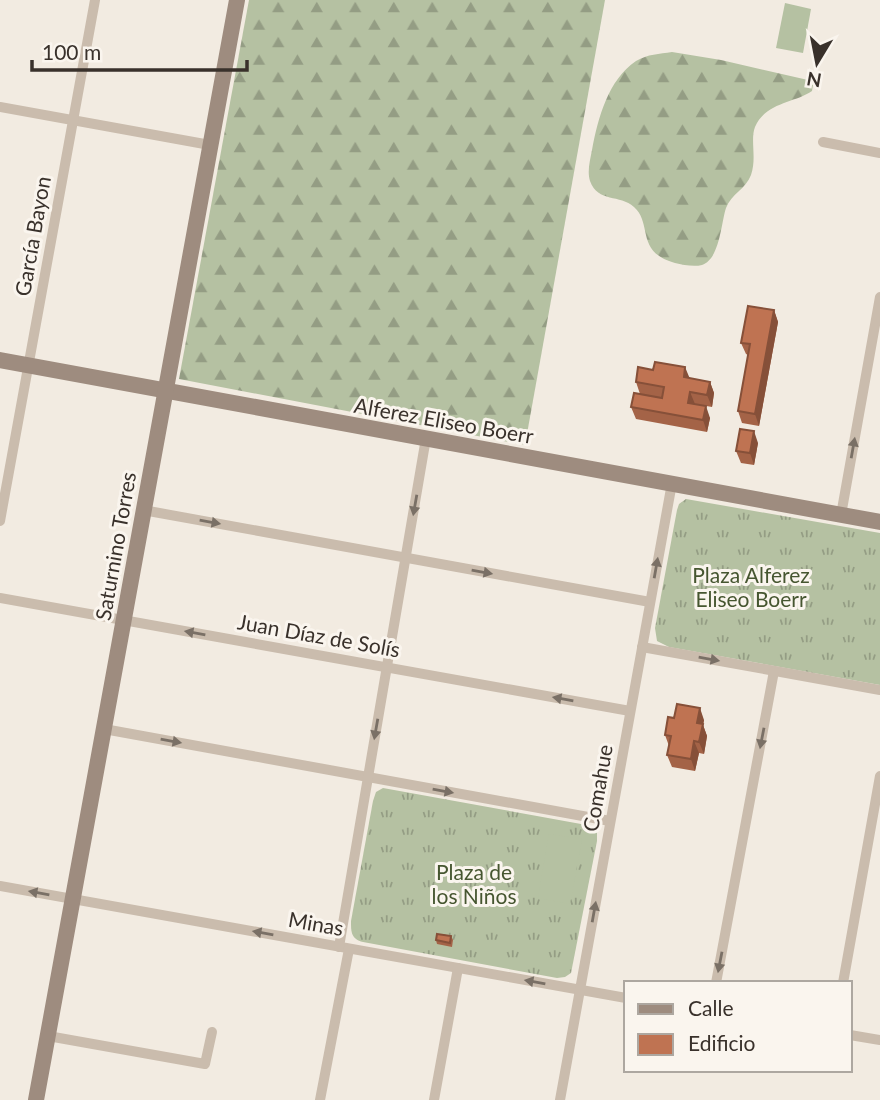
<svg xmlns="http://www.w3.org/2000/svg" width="880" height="1100" font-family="Lato,sans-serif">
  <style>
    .grass { fill: url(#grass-tufts) }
    .forest { fill: url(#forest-firs) }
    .pitch { fill: #b5c1a2 }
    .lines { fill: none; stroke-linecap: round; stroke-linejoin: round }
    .street { stroke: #cabcad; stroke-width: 10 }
    .secondary { stroke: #9e8c7f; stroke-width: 16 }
    .wall { fill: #a46347 }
    .shaded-wall { fill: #865039 }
    .building { fill: #bf7352; stroke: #865039; stroke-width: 2 }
    .oneway { fill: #7a7066 }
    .labels { text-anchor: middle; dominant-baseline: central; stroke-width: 6; stroke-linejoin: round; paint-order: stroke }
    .street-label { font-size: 21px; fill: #39312b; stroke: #faf5ee }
    .park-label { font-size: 21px; fill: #465630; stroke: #faf5ee }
  </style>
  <defs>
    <pattern id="grass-tufts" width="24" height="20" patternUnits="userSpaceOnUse" patternTransform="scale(1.75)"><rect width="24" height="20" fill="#b5c1a2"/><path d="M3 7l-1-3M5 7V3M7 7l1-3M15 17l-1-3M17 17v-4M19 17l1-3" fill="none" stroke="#949d84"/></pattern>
    <pattern id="forest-firs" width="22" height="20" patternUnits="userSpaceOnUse" patternTransform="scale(1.75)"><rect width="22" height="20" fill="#b5c1a2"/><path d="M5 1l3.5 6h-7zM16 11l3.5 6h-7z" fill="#949d84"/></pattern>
  </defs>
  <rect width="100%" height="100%" fill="#f2ebe1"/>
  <!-- grass -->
  <g class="grass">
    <path d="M686 499 880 533V685L669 647 657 641 655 628 677 510 679 504Z"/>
    <path d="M383 788 592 826 597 833V841L571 973 565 977 557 978 363 942C351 939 351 932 351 921L373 801 376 792Z"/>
  </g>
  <!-- forest -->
  <g class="forest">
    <path d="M249 0H605L525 445 179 379Z"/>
    <path d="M672 52 721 60 808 80 813 85 812 91C795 103 766 102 755 127 750 140 757 158 751 175 746 189 731 194 726 208 721 223 720 259 702 265 694 267 683 265 675 263 635 252 653 224 634 207 620 194 598 203 590 181 587 172 590 160 592 150 598 118 608 80 636 61 648 54 659 54 672 52Z"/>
  </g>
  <!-- pitch -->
  <g class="pitch">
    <path d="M785 3 811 9 803 53 776 48Z"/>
    <path d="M549 834 582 839 570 904 538 898Z"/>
  </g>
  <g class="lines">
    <!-- street -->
    <g class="street">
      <path d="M0 107 210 145"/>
      <path d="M823 142 880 153"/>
      <path d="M143 510 650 602"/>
      <path d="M841 515 880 297"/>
      <path d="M0 521 95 0"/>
      <path d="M0 598 630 711"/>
      <path d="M642 647 880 690"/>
      <path d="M104 729 610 821"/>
      <path d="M0 886 626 998"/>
      <path d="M339 947 426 438"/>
      <path d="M716 983 774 671"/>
      <path d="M843 983 880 776"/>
      <path d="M850 1035 880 1040"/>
      <path d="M48 1036 205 1064 212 1032"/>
      <path d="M320 1100 349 949"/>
      <path d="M434 1100 458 968"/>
      <path d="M560 1100 672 483"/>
    </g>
    <!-- secondary -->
    <g class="secondary">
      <path d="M0 360 880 522"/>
      <path d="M36 1100 237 0"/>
    </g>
  </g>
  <!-- wall -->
  <g class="wall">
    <path d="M774 310 778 322 759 426 742 423 738 411 748 355 746 354 741 343Z"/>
    <path d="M689 378 710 382 714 393 712 407 695 404 710 418 707 432 636 419 631 407 640 394 636 382Z"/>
    <path d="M758 443 754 465 741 463 736 451Z"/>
    <path d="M674 718 704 720 703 725 707 736 704 754 699 753 695 771 672 767 667 755 669 746 665 735Z"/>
    <path d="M451 936 453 940 452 947 437 944 436 940Z"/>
  </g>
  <!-- shaded-wall -->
  <g class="shaded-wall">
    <path d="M774 310 778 322 759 426 755 414Z"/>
    <path d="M685 367 690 379 684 377Z"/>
    <path d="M710 382 714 393 712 407 707 395Z"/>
    <path d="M690 392 695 404 693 415 688 403Z"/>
    <path d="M706 406 710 418 707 432 703 420Z"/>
    <path d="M754 431 758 443 754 465 750 453Z"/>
    <path d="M700 708 704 720 703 725 707 736 704 754 699 742 697 723Z"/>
    <path d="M694 741 699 753 695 771 691 759Z"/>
  </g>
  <!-- building -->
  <g class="building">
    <path d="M748 306 774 310 755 414 738 411 750 344 741 343Z"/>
    <path d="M655 362 685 367 684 377 710 382 707 395 690 392 688 403 706 406 703 420 631 407 634 393 662 398 664 387 636 382 638 367 653 370Z"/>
    <path d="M740 429 754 431 750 453 736 451Z"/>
    <path d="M677 704 700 708 697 723 703 724 699 742 694 741 691 759 667 755 671 736 665 735 668 717 674 718Z"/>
    <path d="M437 934 451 936 450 943 436 940Z"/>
  </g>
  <!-- one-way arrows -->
  <defs><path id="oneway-solid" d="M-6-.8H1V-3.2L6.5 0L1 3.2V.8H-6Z" transform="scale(1.75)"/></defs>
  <g class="oneway">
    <use href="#oneway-solid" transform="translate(853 448) rotate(-80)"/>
    <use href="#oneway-solid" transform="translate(415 505) rotate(100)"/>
    <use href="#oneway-solid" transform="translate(210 522) rotate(10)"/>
    <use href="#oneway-solid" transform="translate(656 568) rotate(-80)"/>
    <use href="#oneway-solid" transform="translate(482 572) rotate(10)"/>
    <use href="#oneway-solid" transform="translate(195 633) rotate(-170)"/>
    <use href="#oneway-solid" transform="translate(709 659) rotate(10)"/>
    <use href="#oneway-solid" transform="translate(563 699) rotate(-170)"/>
    <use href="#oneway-solid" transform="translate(376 729) rotate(100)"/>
    <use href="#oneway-solid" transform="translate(762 738) rotate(101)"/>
    <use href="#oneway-solid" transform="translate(171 741) rotate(10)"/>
    <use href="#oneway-solid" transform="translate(443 791) rotate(10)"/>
    <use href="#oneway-solid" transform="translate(39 893) rotate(-170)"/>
    <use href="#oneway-solid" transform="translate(594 912) rotate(-80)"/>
    <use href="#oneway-solid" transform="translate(263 933) rotate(-170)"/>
    <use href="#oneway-solid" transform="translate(720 962) rotate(101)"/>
    <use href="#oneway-solid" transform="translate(535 982) rotate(-170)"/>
  </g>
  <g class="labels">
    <!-- street labels -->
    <g class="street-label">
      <text transform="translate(32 236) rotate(-80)">García Bayon</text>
      <text transform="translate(444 420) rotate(10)">Alferez Eliseo Boerr</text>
      <text transform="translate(115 546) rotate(-80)">Saturnino Torres</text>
      <text transform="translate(319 635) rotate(10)">Juan Díaz de Solís</text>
      <text transform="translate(597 788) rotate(-80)">Comahue</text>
      <text transform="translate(316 923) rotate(10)">Minas</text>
    </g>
    <!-- park labels -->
    <g class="park-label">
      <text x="751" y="574">Plaza Alferez<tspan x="751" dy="24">Eliseo Boerr</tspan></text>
      <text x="474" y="871">Plaza de<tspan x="474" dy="24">los Niños</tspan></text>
    </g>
  </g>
  <!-- legend -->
  <rect x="624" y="981" width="228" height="91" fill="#faf5ee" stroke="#ada7a0" stroke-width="2"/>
  <rect x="638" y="1004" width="35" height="10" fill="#9e8c7f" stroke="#ada7a0" stroke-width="2"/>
  <text x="688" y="1016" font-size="21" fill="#39312b">Calle</text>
  <rect x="638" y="1034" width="35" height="21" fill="#bf7352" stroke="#ada7a0" stroke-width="2"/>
  <text x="688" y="1051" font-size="21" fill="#39312b">Edificio</text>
  <!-- north arrow -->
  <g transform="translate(817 63) rotate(190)" stroke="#faf5ee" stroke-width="5" paint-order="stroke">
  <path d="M0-5L12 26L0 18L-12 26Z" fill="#39312b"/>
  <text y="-10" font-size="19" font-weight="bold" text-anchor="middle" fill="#39312b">N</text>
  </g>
  <!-- scale -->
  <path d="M32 60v10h215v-10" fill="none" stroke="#39312b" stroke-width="3.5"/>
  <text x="42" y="60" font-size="21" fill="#39312b" stroke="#faf5ee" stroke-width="5" paint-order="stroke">100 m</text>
</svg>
